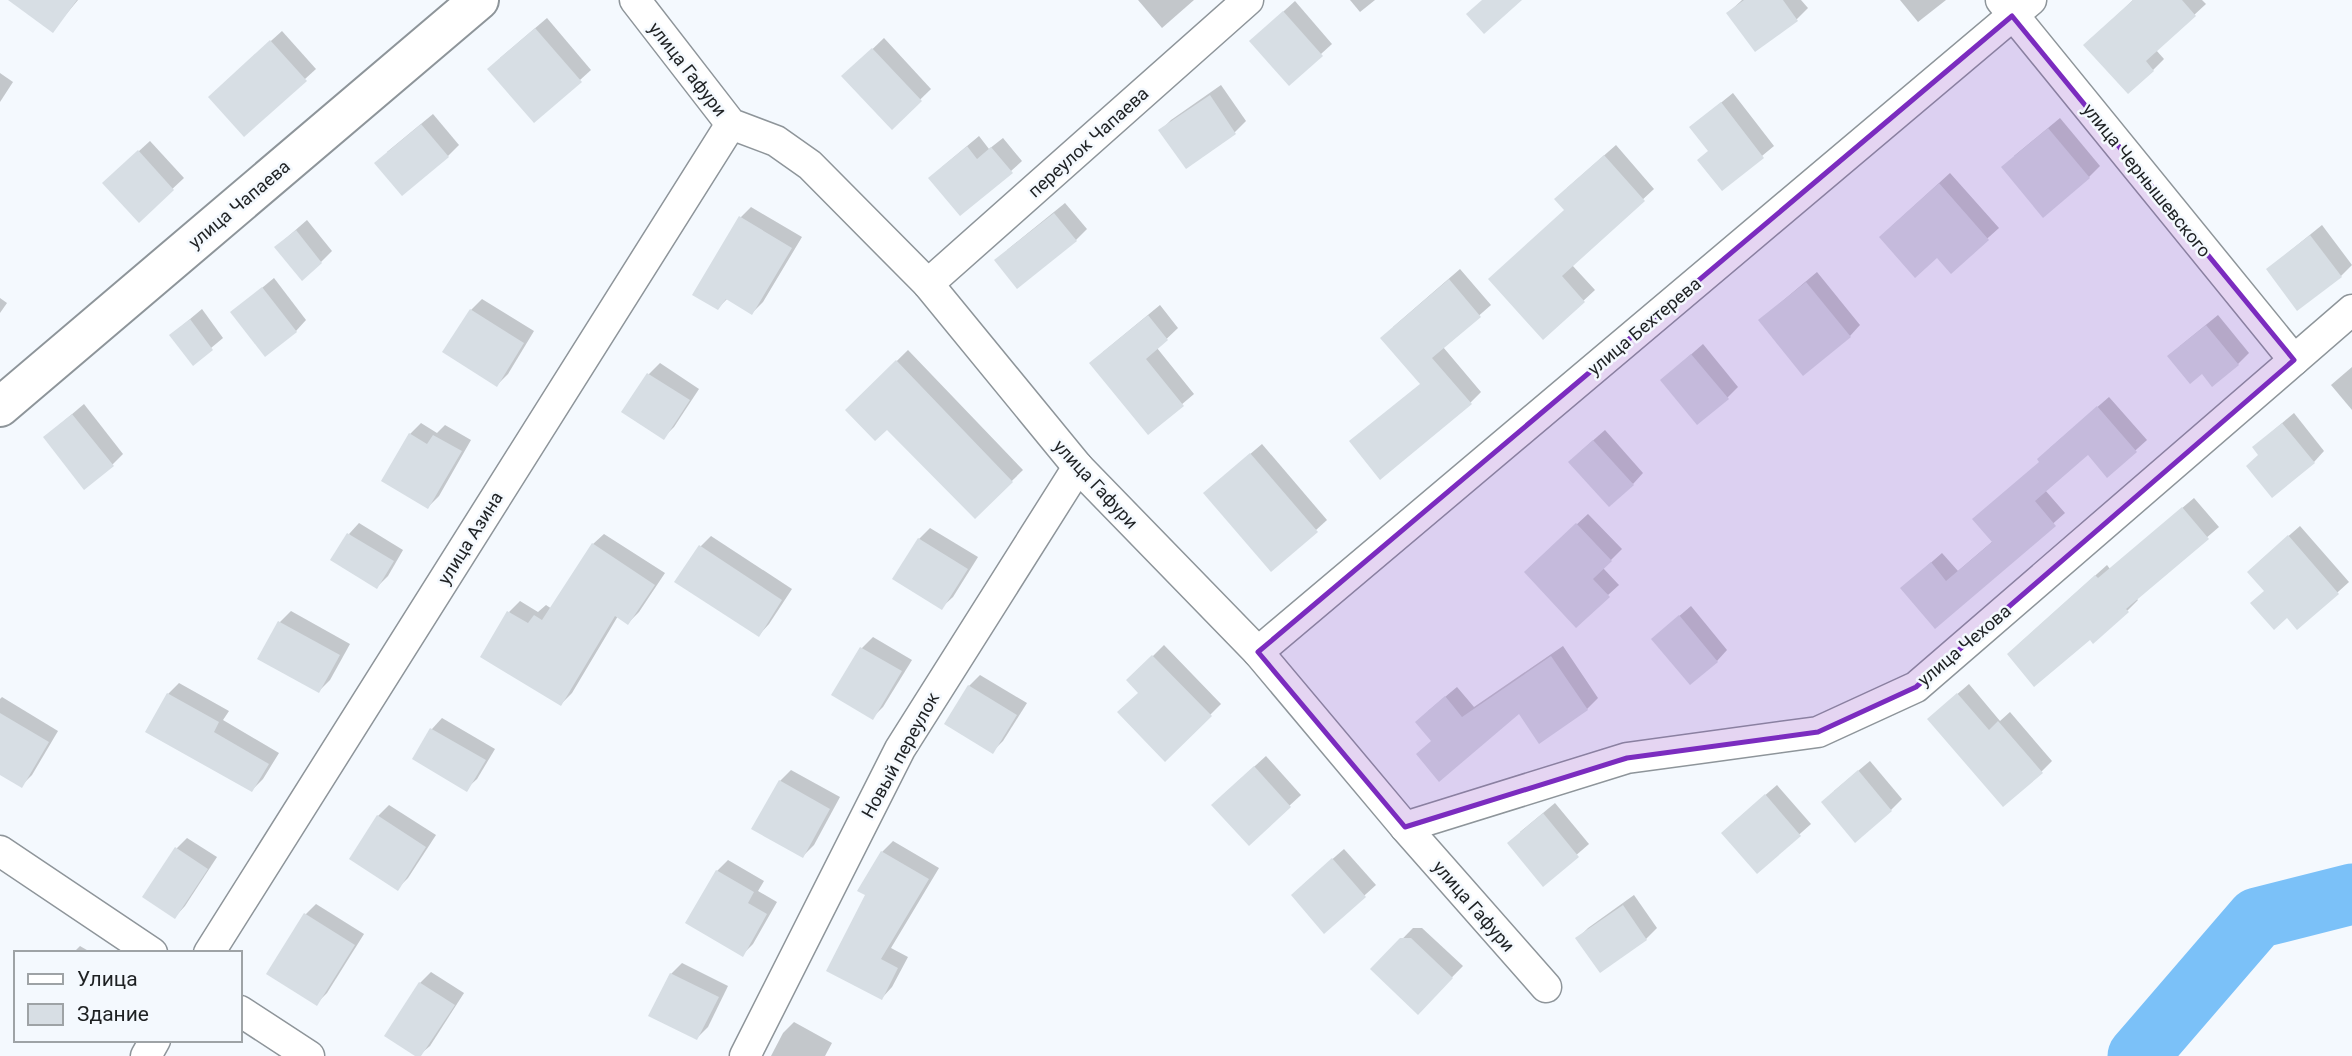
<svg xmlns="http://www.w3.org/2000/svg" width="2352" height="1056" font-family="Roboto,sans-serif">
  <style>
    .shadow { fill: #0003 }
    .lines { fill: none; stroke-linecap: round; stroke-linejoin: round }
    .river { stroke: #7bc1f8; stroke-width: 61 }
    .building { fill: #d7dee4 }
    .street-casing { stroke: #8e959a; stroke-width: 33 }
    .secondary-casing { stroke: #8e959a; stroke-width: 42 }
    .street { stroke: #fff; stroke-width: 30 }
    .secondary { stroke: #fff; stroke-width: 38 }
    .marked { fill: #7b2cbf; fill-opacity: 0.2; stroke: #7b2cbf; stroke-width: 5; stroke-linejoin: round }
    .labels { text-anchor: middle; dominant-baseline: central; stroke-width: 5; stroke-linejoin: round; paint-order: stroke }
    .street-label { font-size: 18px; fill: #1e2123; stroke: #f4f9fe }
  </style>
  <rect width="100%" height="100%" fill="#f4f9fe"/>
  <!-- shadow -->
  <g class="shadow">
    <path d="M15 0H78L53 30Z"/>
    <path d="M1138 0H1194L1162 28Z"/>
    <path d="M1350 0H1375L1360 12Z"/>
    <path d="M1742 0H1801L1808 8 1797 19 1755 50 1728 13Z"/>
    <path d="M1900 0H1946L1918 22Z"/>
    <path d="M2133 0H2202L2206 4 2156 50 2164 59 2153 70 2086 45Z"/>
    <path d="M1295 1 1332 44 1289 83 1262 31Z"/>
    <path d="M547 18 591 70 580 80 500 58Z"/>
    <path d="M282 31 316 69 305 79 221 86Z"/>
    <path d="M884 38 931 89 892 127 855 66Z"/>
    <path d="M0 73 13 82 0 102Z"/>
    <path d="M1221 85 1246 121 1235 132 1186 167 1160 131 1171 120Z"/>
    <path d="M1733 93 1774 146 1722 189 1709 150 1691 127Z"/>
    <path d="M433 114 459 145 448 156 387 152Z"/>
    <path d="M2060 118 2100 166 2089 177 2014 156Z"/>
    <path d="M979 136 989 149 1003 138 1022 161 1011 171 942 167Z"/>
    <path d="M150 141 184 178 139 220 116 172Z"/>
    <path d="M1616 145 1654 189 1572 265 1595 290 1543 338 1566 209 1567 188Z"/>
    <path d="M1950 173 1999 228 1951 271 1937 256 1892 226Z"/>
    <path d="M1065 203 1087 229 1076 240 1007 250Z"/>
    <path d="M751 207 802 237 763 302 752 313 728 298 718 308 740 218Z"/>
    <path d="M307 220 332 251 321 262 276 247Z"/>
    <path d="M2322 225 2352 265 2341 276 2297 309 2268 269Z"/>
    <path d="M1460 269 1491 305 1443 347 1481 392 1470 403 1422 383 1393 327Z"/>
    <path d="M1817 272 1860 325 1850 336 1760 320Z"/>
    <path d="M274 278 306 320 296 331 233 312Z"/>
    <path d="M0 298 7 303 0 313Z"/>
    <path d="M482 299 534 331 508 374 497 385 471 310Z"/>
    <path d="M1160 305 1178 328 1157 348 1194 394 1148 433 1103 352Z"/>
    <path d="M202 309 223 338 193 363 171 335Z"/>
    <path d="M2218 315 2249 353 2238 364 2202 372 2180 346Z"/>
    <path d="M1703 344 1738 387 1727 398 1662 380Z"/>
    <path d="M908 350 1023 470 975 517 887 427 847 410Z"/>
    <path d="M660 363 699 389 674 427 663 438 624 412 649 374Z"/>
    <path d="M2352 367V410L2331 385Z"/>
    <path d="M2109 397 2147 440 2108 475 2088 453 2045 490 2065 513 1935 627 1902 588 1942 553 1958 571 1993 541 2050 448Z"/>
    <path d="M84 404 123 454 112 465 45 437Z"/>
    <path d="M2294 413 2324 451 2314 462 2254 447Z"/>
    <path d="M421 423 437 433 445 425 471 440 439 496 428 507 410 434Z"/>
    <path d="M1605 430 1643 473 1633 484 1581 451Z"/>
    <path d="M1262 444 1327 520 1316 530 1216 483Z"/>
    <path d="M2194 498 2219 527 2136 598 2138 600 2127 611 2090 638 2020 643 2107 565 2110 569Z"/>
    <path d="M1588 514 1622 549 1603 568 1619 585 1608 595 1537 561Z"/>
    <path d="M359 523 403 550 388 576 377 587 349 534Z"/>
    <path d="M2300 526 2349 582 2298 628 2265 590 2260 561Z"/>
    <path d="M930 528 978 557 953 597 942 607 919 539Z"/>
    <path d="M604 534 665 573 639 612 628 623 618 616 572 693 561 704 509 612 520 601 538 612 546 605 552 609 593 544Z"/>
    <path d="M711 536 792 589 769 624 759 635 700 547Z"/>
    <path d="M1691 606 1727 650 1717 661 1664 629Z"/>
    <path d="M291 611 350 644 330 680 319 691 260 658 280 622Z"/>
    <path d="M873 637 912 660 883 707 873 717 834 694 862 648Z"/>
    <path d="M1164 645 1221 704 1165 760 1140 692 1129 680Z"/>
    <path d="M1563 646 1598 698 1587 709 1519 712 1433 741 1428 711 1457 687 1474 707Z"/>
    <path d="M980 675 1027 703 1003 741 992 752 946 724 969 686Z"/>
    <path d="M179 683 229 711 223 720 279 753 263 779 252 790 168 694Z"/>
    <path d="M1969 684 2000 721 2010 712 2052 761 2041 772 1940 709Z"/>
    <path d="M2 697 58 731 32 775 21 786 0 773V699Z"/>
    <path d="M442 718 495 749 477 779 466 789 414 759 432 729Z"/>
    <path d="M1266 756 1301 795 1249 843 1224 794Z"/>
    <path d="M1870 761 1902 799 1891 810 1834 791Z"/>
    <path d="M791 770 840 797 814 845 803 856 780 781Z"/>
    <path d="M1777 785 1811 824 1757 872 1734 822Z"/>
    <path d="M1555 803 1589 844 1543 884 1520 832Z"/>
    <path d="M389 805 436 835 408 878 397 889 351 858 378 816Z"/>
    <path d="M187 838 217 857 185 906 175 917 177 848Z"/>
    <path d="M893 841 939 868 891 948 908 957 892 987 882 998 867 895 882 852Z"/>
    <path d="M1344 849 1376 885 1325 931 1304 884Z"/>
    <path d="M728 860 764 881 758 891 777 902 753 944 742 955 717 871Z"/>
    <path d="M1634 895 1657 928 1646 939 1600 971 1577 939 1588 928Z"/>
    <path d="M316 904 364 934 327 993 316 1004 305 915Z"/>
    <path d="M1413 928H1422L1463 966 1418 1012 1373 969Z"/>
    <path d="M80 946 92 953H73Z"/>
    <path d="M682 963 728 986 708 1027 697 1038 671 974Z"/>
    <path d="M431 972 464 993 430 1046 418 1056 420 983Z"/>
    <path d="M794 1022 832 1043 825 1056H771L783 1033Z"/>
  </g>
  <g class="lines">
    <!-- river -->
    <path class="river" d="M2138 1056 2257 918 2352 894"/>
  </g>
  <!-- building -->
  <g class="building">
    <path d="M8 0H77L53 33Z"/>
    <path d="M1482 0H1522L1484 34 1466 14Z"/>
    <path d="M1744 0H1783L1798 21 1755 52 1726 13Z"/>
    <path d="M2133 0H2182L2196 16 2146 61 2154 71 2128 94 2083 45Z"/>
    <path d="M1283 11 1323 56 1289 86 1249 41Z"/>
    <path d="M535 28 582 82 534 123 487 69Z"/>
    <path d="M270 40 307 81 244 137 208 97Z"/>
    <path d="M872 48 922 101 892 130 841 76Z"/>
    <path d="M1210 95 1236 134 1186 169 1158 130Z"/>
    <path d="M1721 102 1764 158 1722 191 1697 160 1708 151 1689 127Z"/>
    <path d="M421 124 449 157 402 196 374 163Z"/>
    <path d="M2048 128 2090 178 2043 218 2001 167Z"/>
    <path d="M967 146 977 159 991 147 1013 173 960 216 928 178Z"/>
    <path d="M138 150 174 190 139 223 102 183Z"/>
    <path d="M1604 155 1645 201 1562 276 1585 302 1543 340 1488 279 1564 210 1554 199Z"/>
    <path d="M1939 183 1989 240 1951 274 1937 258 1915 278 1879 237Z"/>
    <path d="M1054 213 1077 241 1017 289 994 260Z"/>
    <path d="M739 216 792 248 752 315 726 299 718 310 692 295Z"/>
    <path d="M296 230 322 263 302 281 274 247Z"/>
    <path d="M2310 235 2342 277 2297 311 2266 269Z"/>
    <path d="M1449 279 1481 317 1432 358 1472 404 1380 480 1349 441 1420 384 1380 338Z"/>
    <path d="M1806 282 1851 337 1803 376 1758 320Z"/>
    <path d="M262 287 297 332 265 357 230 312Z"/>
    <path d="M470 309 524 343 497 387 442 352Z"/>
    <path d="M1148 315 1168 340 1146 359 1184 406 1148 435 1089 363Z"/>
    <path d="M190 319 213 350 193 366 169 335Z"/>
    <path d="M2206 325 2239 365 2212 387 2202 374 2190 384 2167 356Z"/>
    <path d="M1691 354 1729 399 1697 425 1660 380Z"/>
    <path d="M896 360 1013 482 975 519 887 430 875 441 845 410Z"/>
    <path d="M647 373 690 400 664 440 621 412Z"/>
    <path d="M2097 406 2137 452 2107 478 2088 455 2035 501 2056 526 1935 629 1900 588 1931 562 1946 581 1992 542 1972 519 2039 462 2037 459Z"/>
    <path d="M72 414 114 466 84 490 43 437Z"/>
    <path d="M2282 423 2315 463 2272 498 2246 466 2258 455 2252 447Z"/>
    <path d="M409 433 427 444 433 435 462 451 428 509 381 481Z"/>
    <path d="M1593 440 1634 485 1609 507 1568 462Z"/>
    <path d="M1250 453 1318 532 1271 572 1203 493Z"/>
    <path d="M2182 507 2209 539 2126 609 2129 612 2093 644 2090 640 2034 687 2007 654 2095 575 2098 578Z"/>
    <path d="M1576 523 1612 561 1593 579 1610 597 1576 628 1524 572Z"/>
    <path d="M347 533 394 561 377 589 330 560Z"/>
    <path d="M2288 535 2339 594 2297 630 2287 618 2274 630 2250 603 2264 591 2247 572Z"/>
    <path d="M918 538 968 569 942 610 892 579Z"/>
    <path d="M592 543 655 585 628 625 615 616 561 706 480 657 507 611 528 623 534 615 542 620Z"/>
    <path d="M699 545 782 600 759 637 674 582Z"/>
    <path d="M1679 615 1718 662 1690 685 1651 639Z"/>
    <path d="M278 621 340 655 319 693 257 659Z"/>
    <path d="M860 647 902 671 873 720 831 695Z"/>
    <path d="M1152 655 1212 716 1165 762 1117 712 1138 693 1126 680Z"/>
    <path d="M1551 656 1588 710 1539 744 1519 714 1439 782 1416 754 1431 741 1415 722 1445 696 1462 717Z"/>
    <path d="M968 685 1017 715 993 754 944 724Z"/>
    <path d="M167 693 219 722 214 732 269 764 252 792 145 732Z"/>
    <path d="M1957 693 1989 730 1998 721 2043 773 2003 807 1927 719Z"/>
    <path d="M0 713 49 742 22 788 0 775Z"/>
    <path d="M430 728 486 760 467 792 412 759Z"/>
    <path d="M1254 766 1291 807 1249 846 1211 805Z"/>
    <path d="M1858 770 1892 811 1855 843 1821 802Z"/>
    <path d="M779 780 830 809 803 858 751 829Z"/>
    <path d="M1765 794 1801 836 1757 874 1721 833Z"/>
    <path d="M1543 813 1579 857 1543 887 1507 843Z"/>
    <path d="M377 815 426 847 398 891 349 859Z"/>
    <path d="M175 847 208 869 175 919 142 897Z"/>
    <path d="M881 851 929 879 881 959 898 968 882 1000 826 971 865 895 857 891Z"/>
    <path d="M1332 858 1366 897 1324 934 1291 895Z"/>
    <path d="M716 870 754 892 748 903 767 914 743 957 685 923Z"/>
    <path d="M1623 905 1647 940 1600 973 1575 938Z"/>
    <path d="M304 913 355 945 317 1006 266 974Z"/>
    <path d="M1400 938H1411L1453 978 1418 1015 1370 969Z"/>
    <path d="M670 973 719 997 697 1040 648 1016Z"/>
    <path d="M419 982 455 1005 421 1056H415L384 1036Z"/>
  </g>
  <g class="lines">
    <!-- street casing -->
    <g class="street-casing">
      <g id="street">
        <path d="M635 0 731 124 776 141 810 165 928 284 1078 467 1258 652 1405 827 1546 987"/>
        <path d="M2001 0 2294 360"/>
        <path d="M928 284 1248 0"/>
        <path d="M1258 652 2031 0"/>
        <path d="M1405 827 1627 758 1818 732 1916 687 2352 310"/>
        <path d="M0 851 152 953"/>
        <path d="M209 953 731 124"/>
        <path d="M240 1011 309 1056"/>
        <path d="M146 1056 155 1040"/>
        <path d="M745 1056 900 749 1078 467"/>
      </g>
    </g>
    <!-- secondary casing -->
    <g class="secondary-casing">
      <path id="secondary" d="M0 407 479 0"/>
    </g>
    <!-- street -->
    <use href="#street" class="street"/>
    <!-- secondary -->
    <use href="#secondary" class="secondary"/>
  </g>
  <!-- marked area -->
  <path class="marked" d="M2012 16 2294 360 1916 687 1818 732 1627 758 1405 827 1258 652Z"/>
  <g class="labels">
    <!-- street labels -->
    <g class="street-label">
      <text transform="translate(688 69) rotate(52)">улица Гафури</text>
      <text transform="translate(1088 142) rotate(-42)">переулок Чапаева</text>
      <text transform="translate(2147 180) rotate(51)">улица Чернышевского</text>
      <text transform="translate(239 204) rotate(-40)">улица Чапаева</text>
      <text transform="translate(1644 326) rotate(-40)">улица Бехтерева</text>
      <text transform="translate(1096 484) rotate(47)">улица Гафури</text>
      <text transform="translate(470 538) rotate(-58)">улица Азина</text>
      <text transform="translate(1964 645) rotate(-40)">улица Чехова</text>
      <text transform="translate(900 755) rotate(-61)">Новый переулок</text>
      <text transform="translate(1474 906) rotate(49)">улица Гафури</text>
    </g>
  </g>
  <!-- legend -->
  <rect x="14" y="951" width="228" height="91" fill="#f4f9fe" stroke="#9ea3a6" stroke-width="2"/>
  <rect x="28" y="974" width="35" height="10" fill="#ffffff" stroke="#9ea3a6" stroke-width="2"/>
  <text x="77" y="986" font-size="21" fill="#1e2123">Улица</text>
  <rect x="28" y="1004" width="35" height="21" fill="#d7dee4" stroke="#9ea3a6" stroke-width="2"/>
  <text x="77" y="1021" font-size="21" fill="#1e2123">Здание</text>
</svg>
